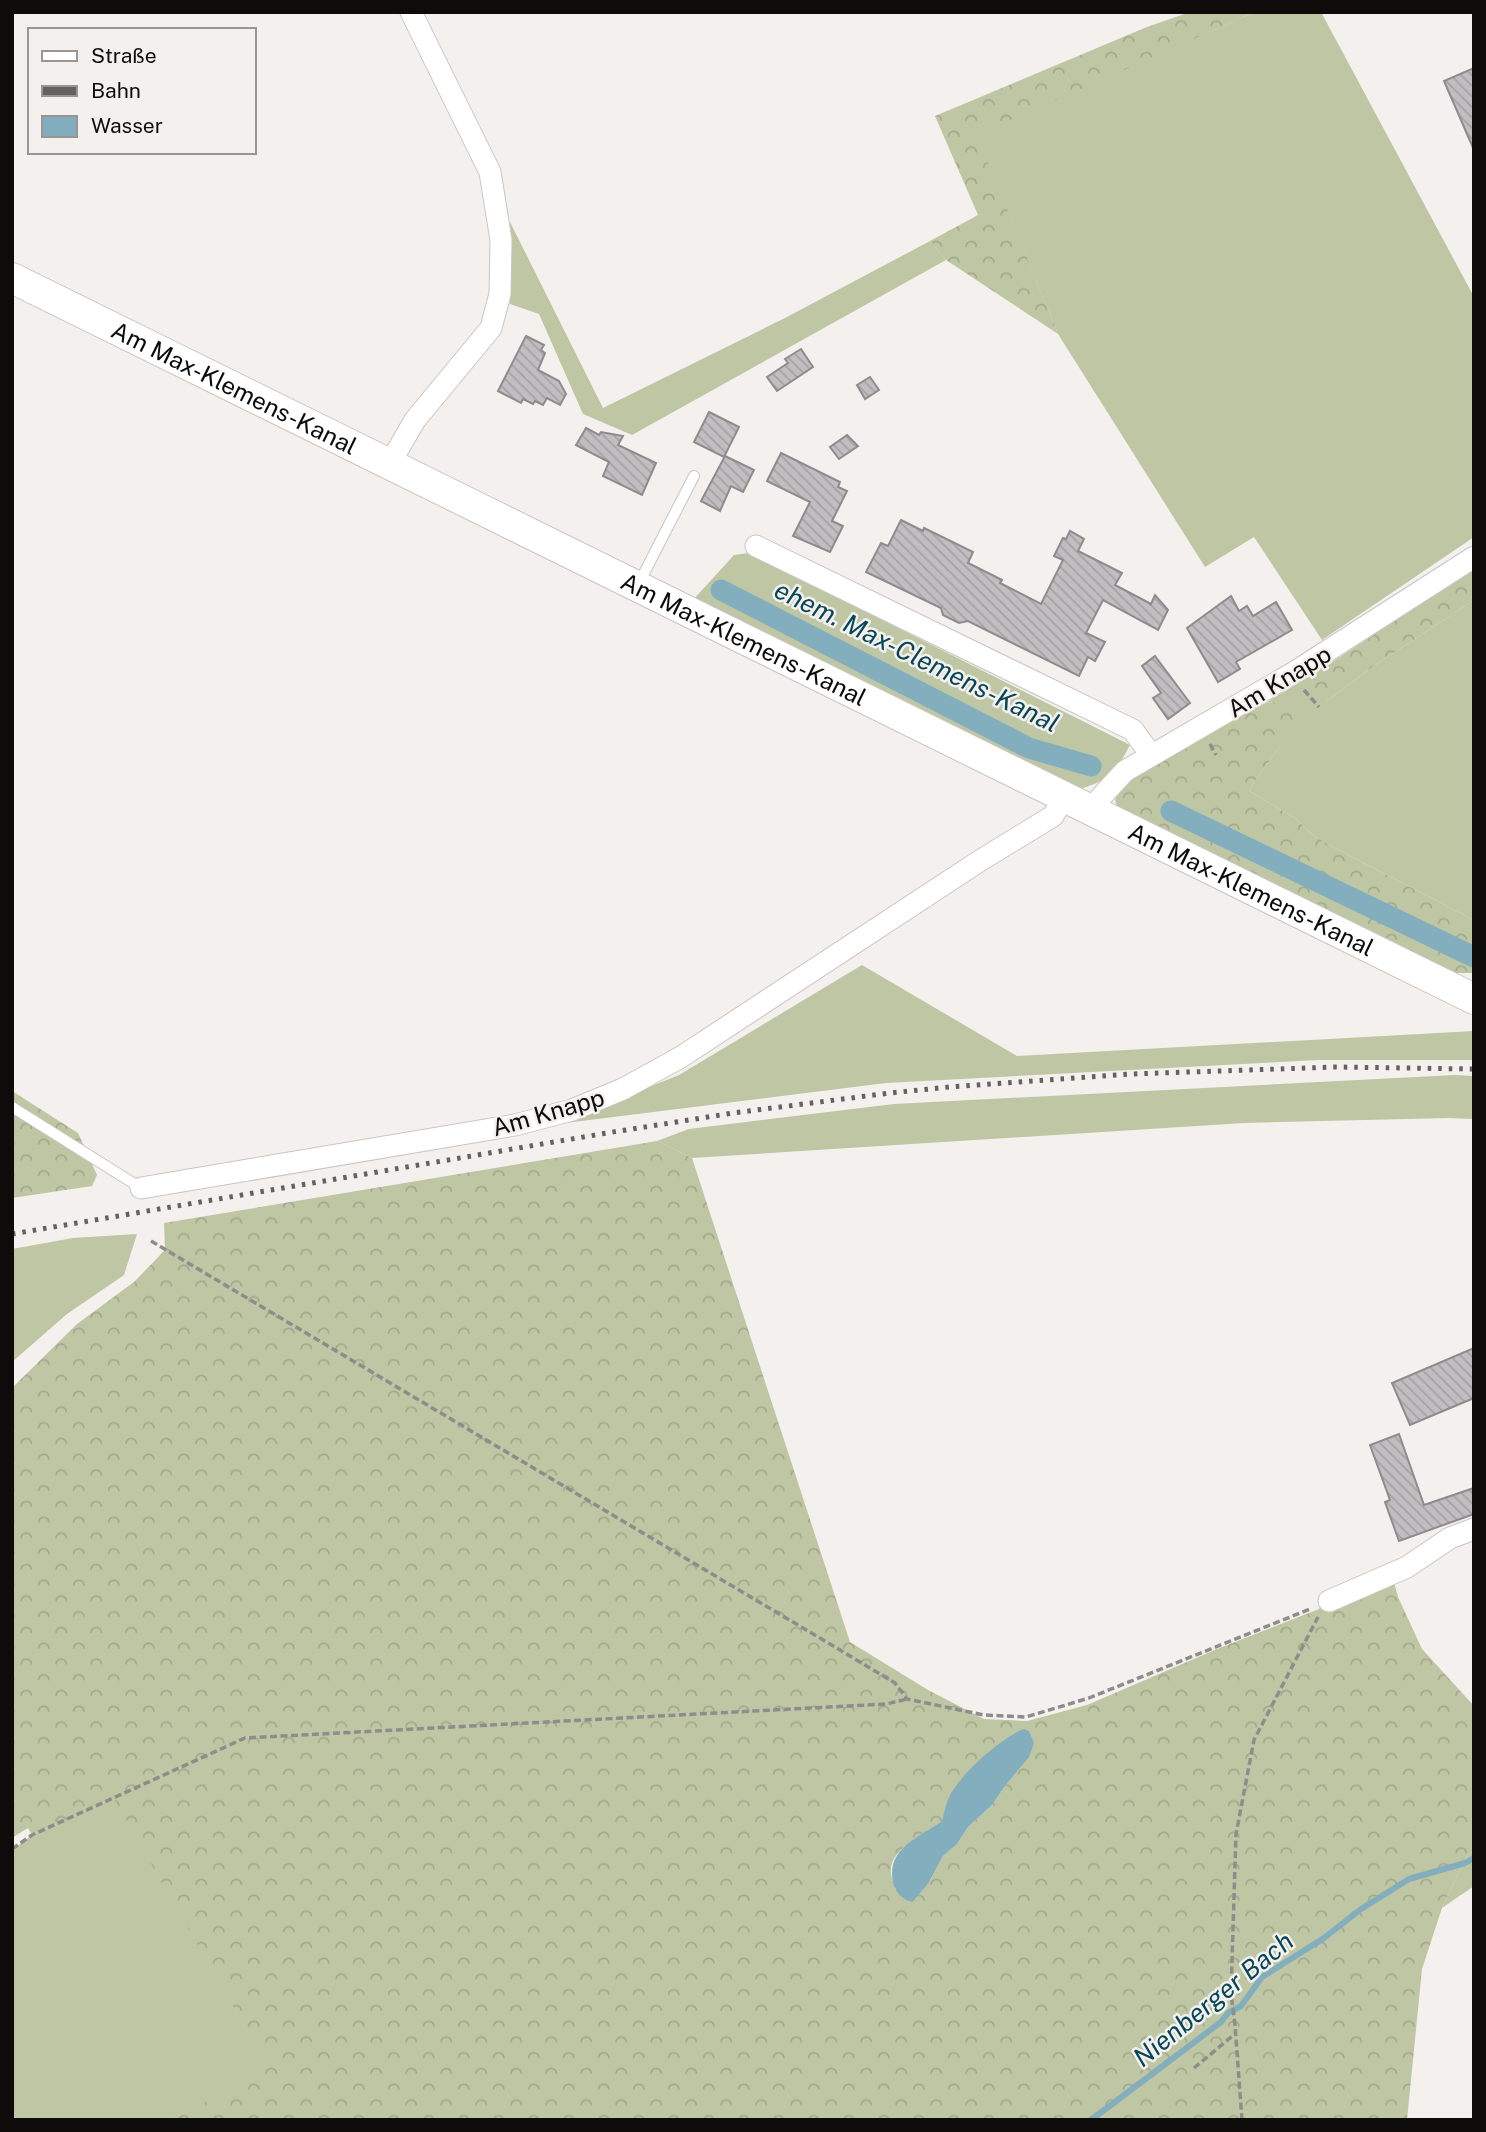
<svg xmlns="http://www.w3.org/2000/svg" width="1486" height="2132" font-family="'Public Sans',sans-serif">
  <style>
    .grass { fill: #bfc6a4 }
    .forest { fill: url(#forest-crowns); fill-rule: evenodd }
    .water { fill: #82aebe }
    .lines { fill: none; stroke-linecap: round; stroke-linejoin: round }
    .stream { stroke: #82aebe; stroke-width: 6 }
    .canal { stroke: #82aebe; stroke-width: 21 }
    .building { fill: url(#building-back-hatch); stroke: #8d8b8e; stroke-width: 2 }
    .service-casing { stroke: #cac5c3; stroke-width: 12 }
    .minor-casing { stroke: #cac5c3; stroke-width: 23 }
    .secondary-casing { stroke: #cac5c3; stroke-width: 32 }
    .path { stroke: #8f8d8b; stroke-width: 3.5; stroke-dasharray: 7 3.5; stroke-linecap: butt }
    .service { stroke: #fff; stroke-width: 10 }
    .minor { stroke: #fff; stroke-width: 21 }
    .secondary { stroke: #fff; stroke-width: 30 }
    .rail { stroke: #646260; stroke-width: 5; stroke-dasharray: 3.5 7; stroke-linecap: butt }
    .labels { text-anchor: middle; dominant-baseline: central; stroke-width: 5; stroke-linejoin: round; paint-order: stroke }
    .street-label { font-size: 24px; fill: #0d0c0b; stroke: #f4f0ed }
    .water-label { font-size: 26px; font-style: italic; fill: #054758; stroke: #f4f0ed }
  </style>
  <defs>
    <pattern id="forest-crowns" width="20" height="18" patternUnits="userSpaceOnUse" patternTransform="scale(1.75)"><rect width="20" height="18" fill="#bfc6a4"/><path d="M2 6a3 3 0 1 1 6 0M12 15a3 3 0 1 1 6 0" fill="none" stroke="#a3a98c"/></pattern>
    <pattern id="building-back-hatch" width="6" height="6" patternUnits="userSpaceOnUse" patternTransform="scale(1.75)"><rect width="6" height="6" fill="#c1bec2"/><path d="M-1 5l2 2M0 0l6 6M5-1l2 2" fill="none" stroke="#a5a2a5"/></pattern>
  </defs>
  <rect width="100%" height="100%" fill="#f4f0ed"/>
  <!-- grass -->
  <g class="grass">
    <path d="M1255 12H1321L1474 297V537L1322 640 1254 537 1205 567 1058 334 976 134Z"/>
    <path d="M510 222 603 408 785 318 930 241 946 260 632 435 583 414 539 314 510 304Z"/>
    <path d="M749 553 1130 745C1115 774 1109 780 1077 790L693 600 734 555Z"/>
    <path d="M1474 600V920L1335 848 1313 835 1295 818 1251 792 1250 788 1275 753 1296 729 1276 702 1265 703 1317 672 1312 676 1327 701 1371 668Z"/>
    <path d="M862 965 1017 1056 1474 1031V1060H1319L886 1083 557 1124 679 1075Z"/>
    <path d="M1455 1075 1474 1076V1119L1449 1118 1244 1123 692 1158 657 1141 689 1129 894 1104Z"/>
    <path d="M137 1234 124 1275 67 1314 12 1362V1249L73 1238Z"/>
    <path d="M114 1798 269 2069 171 2120H12V1850L32 1835Z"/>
    <path d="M1474 1850V1886L1442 1908 1467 1856Z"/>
  </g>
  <!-- forest -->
  <g class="forest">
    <path d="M1190 12H1255L977 135 1058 334 946 260 930 241 978 215 935 116 1147 27Z"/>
    <path d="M1474 569V600L1371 668 1327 701 1311 689 1310 682 1317 672Z"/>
    <path d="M1276 702C1289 707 1297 714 1298 728L1275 753 1250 788 1251 792 1295 818 1313 835 1335 848 1474 920V973H1457L1442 967 1118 808C1109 793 1125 784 1136 775L1265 703Z"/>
    <path d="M12 1091 78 1133 97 1175 92 1186 12 1198Z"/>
    <path d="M657 1141 692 1158 850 1642 928 1690 984 1719 1027 1721 1087 1705 1217 1649 1319 1609 1330 1594 1389 1564 1398 1597 1422 1649 1474 1706V1850L1467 1856 1442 1908 1422 1969 1407 2120H171L268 2068 114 1799 32 1835 28 1828 12 1838V1388L77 1324 134 1282 165 1250 164 1223ZM1008 1782 992 1805 968 1827 957 1844 943 1856 928 1884 912 1901 895 1889C894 1884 891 1878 891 1872 889 1849 926 1833 942 1821L950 1796Z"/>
  </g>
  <!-- water -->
  <path class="water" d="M1023 1729 1029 1731 1034 1743 1029 1757 1008 1782 992 1805 968 1827 957 1844 943 1856 928 1884 912 1902C902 1899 896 1893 893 1883 886 1848 918 1838 942 1821 944 1813 946 1803 950 1795 963 1772 999 1740 1023 1729Z"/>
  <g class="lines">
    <!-- stream -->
    <path class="stream" d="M1091 2120 1221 2022 1228 2013 1241 2006 1262 1977 1324 1938 1361 1909 1409 1879 1465 1863 1474 1858"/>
    <!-- canal -->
    <g class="canal">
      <path d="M721 590 1029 748 1091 766"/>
      <path d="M1171 811 1474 957"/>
    </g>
  </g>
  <!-- building -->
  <g class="building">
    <path d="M1474 68V150L1444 81Z"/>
    <path d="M526 336 544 345 541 350 545 353 538 370 559 381 566 394 560 405 547 398 543 405 535 401 533 404 523 399 521 403 498 391Z"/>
    <path d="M801 349 813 367 777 391 767 377 788 363 785 359Z"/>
    <path d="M870 377 879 390 865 399 857 385Z"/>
    <path d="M709 412 739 427 724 457 694 442Z"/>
    <path d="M586 428 599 435 601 432 623 436 618 445 656 463 642 495 603 476 609 462 576 445Z"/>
    <path d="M847 435 858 446 839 459 830 447Z"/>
    <path d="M781 453 840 482 838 487 847 491 832 521 843 526 830 552 793 536 810 502 767 481Z"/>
    <path d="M725 456 754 470 743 492 731 486 720 511 701 501Z"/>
    <path d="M901 520 923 531 924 528 973 552 968 563 1002 580 1000 583 1041 604 1063 560 1054 556 1063 538 1066 539 1070 531 1084 539 1078 551 1122 573 1115 585 1151 604 1155 595 1168 610 1158 630 1103 600 1086 633 1105 642 1095 661 1088 657 1079 676 968 621 959 623 943 615 941 608 866 572 881 543 888 546Z"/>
    <path d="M1231 596 1239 611 1247 606 1253 616 1276 602 1292 630 1236 662 1240 669 1218 682 1187 628Z"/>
    <path d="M1155 656 1190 703 1168 719 1153 698 1161 693 1142 666Z"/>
    <path d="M1474 1348V1398L1410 1425 1392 1383Z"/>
    <path d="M1399 1434 1424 1505 1474 1488V1514L1399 1541 1385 1502 1390 1500 1370 1445Z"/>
  </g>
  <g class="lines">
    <!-- service casing -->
    <g class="service-casing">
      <g id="service">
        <path d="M638 585 694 476"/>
        <path d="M12 1107 141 1188"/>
      </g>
    </g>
    <!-- minor casing -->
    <g class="minor-casing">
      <g id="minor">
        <path d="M390 463 415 420 491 328 500 294 501 240 490 172 411 12"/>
        <path d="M756 546 1133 730 1151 755"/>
        <path d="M1093 811 1101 797 1125 771 1293 673 1474 557"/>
        <path d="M141 1188 515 1125 572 1110 594 1101 623 1089 681 1057 981 860 1053 816 1064 797"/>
        <path d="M1329 1601 1407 1567 1450 1538 1474 1529"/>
      </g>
    </g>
    <!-- secondary casing -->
    <g class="secondary-casing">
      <g id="secondary">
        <path id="s1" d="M12 278 1474 999"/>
      </g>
    </g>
    <!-- path -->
    <g class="path">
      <path d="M1304 690 1319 707"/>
      <path d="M1210 744 1216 755"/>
      <path d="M151 1241 835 1647 895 1683 907 1699 984 1715 1026 1717 1089 1698 1310 1609"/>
      <path d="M12 1849 32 1835 245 1738 886 1704 907 1699"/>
      <path d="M1194 2068 1236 2033"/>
      <path d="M1242 2120 1235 2025 1231 1993 1236 1834 1254 1740 1318 1617"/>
    </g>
    <!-- service -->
    <use href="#service" class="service"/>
    <!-- minor -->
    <use href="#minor" class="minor"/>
    <!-- secondary -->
    <use href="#secondary" class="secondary"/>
    <!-- rail -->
    <path class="rail" d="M12 1234 607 1133 733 1113 890 1093 949 1087 1131 1074 1336 1067 1474 1069"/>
  </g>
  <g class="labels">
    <!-- street labels -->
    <g class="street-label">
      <text stroke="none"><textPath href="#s1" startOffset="248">Am Max-Klemens-Kanal</textPath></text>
      <text stroke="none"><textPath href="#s1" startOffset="816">Am Max-Klemens-Kanal</textPath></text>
      <text transform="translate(1279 681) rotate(-31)">Am Knapp</text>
      <text stroke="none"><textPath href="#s1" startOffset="1382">Am Max-Klemens-Kanal</textPath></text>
      <text transform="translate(548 1112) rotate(-16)">Am Knapp</text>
    </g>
    <!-- water labels -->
    <g class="water-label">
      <text transform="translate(917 656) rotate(26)">ehem. Max-Clemens-Kanal</text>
      <text transform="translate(1213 1999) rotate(-39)">Nienberger Bach</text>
    </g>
  </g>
  <!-- border -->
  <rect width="1486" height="2132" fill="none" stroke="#0d0c0b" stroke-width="28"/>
  <!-- legend -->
  <rect x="28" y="28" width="228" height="126" fill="#f4f0ed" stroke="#989593" stroke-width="2"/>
  <rect x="42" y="51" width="35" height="10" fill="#ffffff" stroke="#989593" stroke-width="2"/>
  <text x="91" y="63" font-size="21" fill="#0d0c0b">Straße</text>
  <rect x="42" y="86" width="35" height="10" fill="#646260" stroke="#989593" stroke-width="2"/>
  <text x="91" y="98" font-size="21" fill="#0d0c0b">Bahn</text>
  <rect x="42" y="116" width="35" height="21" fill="#82aebe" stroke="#989593" stroke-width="2"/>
  <text x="91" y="133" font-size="21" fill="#0d0c0b">Wasser</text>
</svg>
